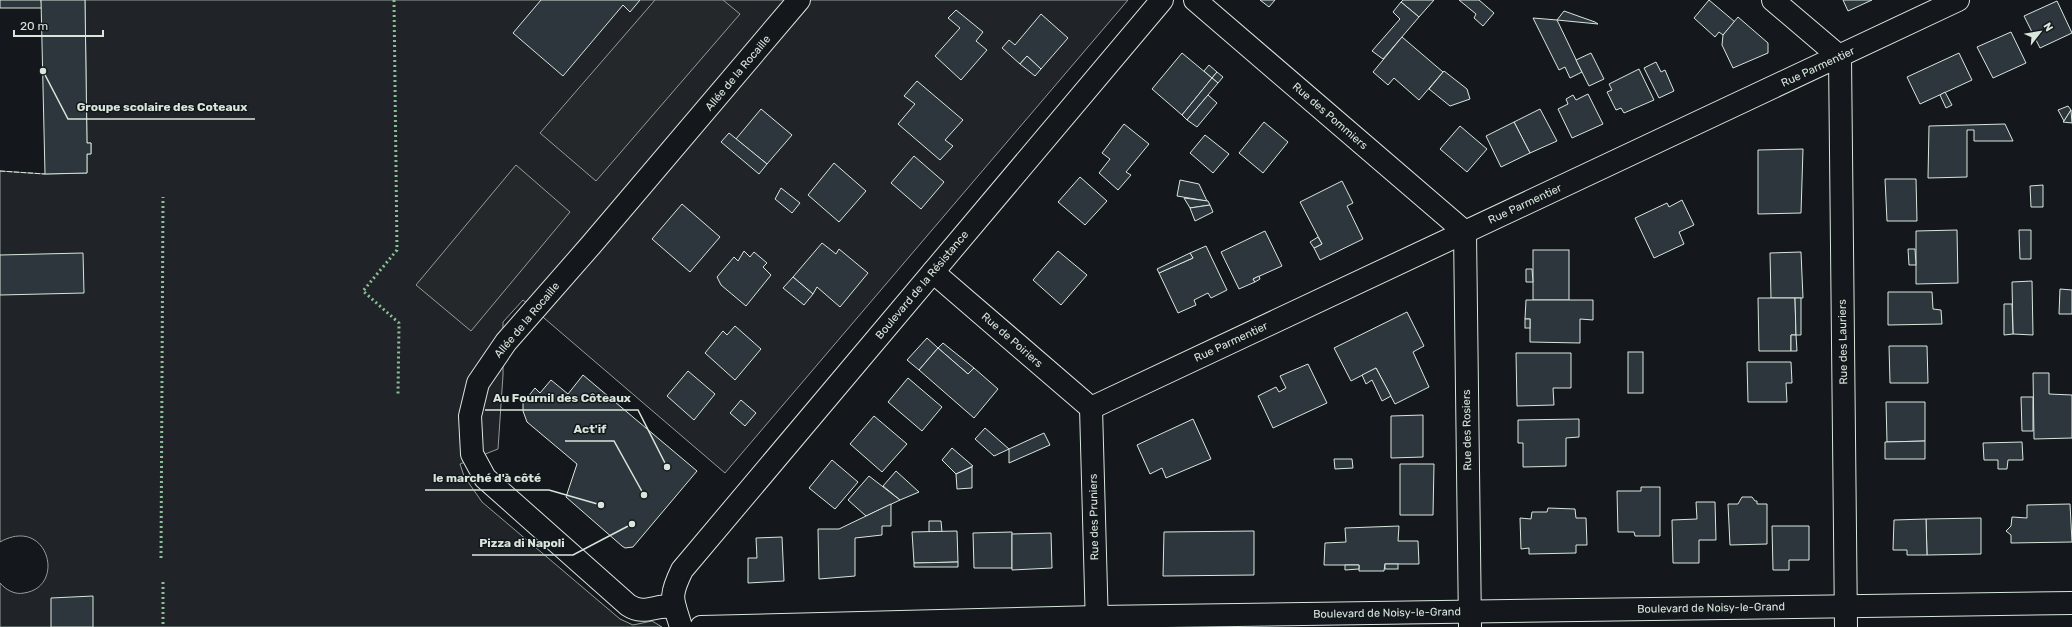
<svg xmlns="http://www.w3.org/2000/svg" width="2072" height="627" font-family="Rubik,sans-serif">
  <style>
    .green { fill: #202428; stroke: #939e99 }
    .parking { fill: #24282b; stroke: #939e99 }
    .building { fill: #2c363c; stroke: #d8e6dc }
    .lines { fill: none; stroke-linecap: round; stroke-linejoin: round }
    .minor-casing { stroke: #d8e6dc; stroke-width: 24 }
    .minor { stroke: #14181c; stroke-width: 22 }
    .hedge { stroke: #8ac095; stroke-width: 3; stroke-dasharray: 2 3; stroke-linecap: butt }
    .fence { stroke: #d8e6dc; stroke-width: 1; stroke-dasharray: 5 2; stroke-linecap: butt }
    .labels { text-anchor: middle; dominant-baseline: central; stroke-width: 3; stroke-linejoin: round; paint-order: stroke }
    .street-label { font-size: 11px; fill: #d8e6dc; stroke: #14181c }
    .leader { fill: none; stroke: #d8e6dc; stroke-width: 1.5 }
    .callout-dot { fill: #d8e6dc; stroke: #14181c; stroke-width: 1.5 }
    .callout-label { font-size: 12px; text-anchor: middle; font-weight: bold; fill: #d8e6dc; stroke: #14181c; stroke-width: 3; stroke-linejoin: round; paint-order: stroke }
  </style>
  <rect width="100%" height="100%" fill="#14181c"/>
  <!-- green -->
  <path class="green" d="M85 0H1128L725 473 523 300 503 322V375L498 449 460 464 464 476 482 502 620 619 633 625 652 621 662 627H0V583C6 590 15 595 24 593 67 587 48 515 0 542V171L45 174 87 173V154H91V143H87Z"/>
  <!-- parking -->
  <g class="parking">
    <path d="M655 0H723L740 14 596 181 540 133Z"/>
    <path d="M516 165 570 212 471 331 416 285Z"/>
  </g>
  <!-- building -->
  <g class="building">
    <path d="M0 0H41L42 8H0Z"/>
    <path d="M41 0H85L87 143H91V154H87V173L45 174Z"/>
    <path d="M541 0H640L630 12 623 5 563 76 513 33Z"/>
    <path d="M1260 0H1275L1269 7Z"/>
    <path d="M1403 0H1434L1419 17 1401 2Z"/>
    <path d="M1459 0H1479L1494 13 1483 26 1474 18 1476 14Z"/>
    <path d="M1709 0 1735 22 1723 35 1719 32 1715 37 1694 18Z"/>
    <path d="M1843 0H1872L1848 11Z"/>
    <path d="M2057 1 2072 33 2040 48 2024 16Z"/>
    <path d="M1401 2 1419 17 1383 59 1372 51 1400 19 1393 12Z"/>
    <path d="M956 10 983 32 976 41 987 50 961 80 935 56 960 28 948 18Z"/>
    <path d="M1564 11 1595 22 1598 24 1557 20Z"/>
    <path d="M1041 14 1068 38 1041 69 1027 56 1020 64 1002 48 1009 40 1015 45Z"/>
    <path d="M1738 17 1768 43V53L1733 68 1722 45 1723 35Z"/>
    <path d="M1533 18 1557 20 1582 72 1570 78 1565 67 1559 70Z"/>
    <path d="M2011 32 2026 63 1993 78 1977 47Z"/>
    <path d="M1402 37 1443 72 1419 100 1394 78 1388 85 1373 72Z"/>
    <path d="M1182 53 1212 78 1182 115 1152 89Z"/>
    <path d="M1591 53 1604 79 1589 86 1576 60Z"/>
    <path d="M1959 53 1972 80 1920 104 1907 77Z"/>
    <path d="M1027 56 1041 69 1035 76 1020 64Z"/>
    <path d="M1656 62 1661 72 1665 70 1674 91 1659 98 1644 68Z"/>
    <path d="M1209 65 1217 72 1212 78 1204 71Z"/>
    <path d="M1639 69 1654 100 1624 113 1621 108 1616 110 1607 92 1612 90 1609 84Z"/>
    <path d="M1444 71 1467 89 1470 99 1450 106 1429 89Z"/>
    <path d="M1217 72 1223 77 1218 83 1212 78Z"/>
    <path d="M1212 78 1218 83 1187 120 1182 115Z"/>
    <path d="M917 81 963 120 945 140 953 146 940 160 898 124 915 104 904 96Z"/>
    <path d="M1945 92 1952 105 1946 108 1940 95Z"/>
    <path d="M1588 94 1603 124 1572 138 1558 109 1568 104 1566 99 1573 95 1576 100Z"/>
    <path d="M1208 95 1217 103 1197 127 1187 120Z"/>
    <path d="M2068 106 2071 110 2064 121 2058 110Z"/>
    <path d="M761 109 792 135 767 164 736 139Z"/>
    <path d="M1540 109 1557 141 1530 153 1514 122Z"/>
    <path d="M2071 110 2072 123 2063 122 2064 121Z"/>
    <path d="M1264 122 1288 142 1263 173 1239 153Z"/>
    <path d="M1514 122 1530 153 1501 167 1486 136Z"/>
    <path d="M1124 124 1149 144 1126 172 1131 175 1118 190 1099 173 1110 159 1102 153Z"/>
    <path d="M2005 124 2013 141H1974V130H1967V177L1928 178 1929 126Z"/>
    <path d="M1460 126 1487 149 1467 172 1440 149Z"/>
    <path d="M729 133 767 164 759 174 721 142Z"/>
    <path d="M1205 135 1229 154 1213 173 1190 153Z"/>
    <path d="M1803 149 1801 213 1758 214V150Z"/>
    <path d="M914 156 944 182 921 209 891 183Z"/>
    <path d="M834 163 866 191 839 222 808 195Z"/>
    <path d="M1080 177 1107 201 1085 225 1058 202Z"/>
    <path d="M1885 179H1916L1917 221H1887Z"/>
    <path d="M1180 180 1199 184 1207 201 1177 196Z"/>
    <path d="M1342 181 1353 203 1347 206 1363 239 1320 260 1314 248 1322 244 1300 202Z"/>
    <path d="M2043 185V207H2031L2030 186Z"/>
    <path d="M781 188 800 203 792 213 775 199Z"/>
    <path d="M1184 198 1208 201 1210 205 1190 208Z"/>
    <path d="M1682 200 1694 225 1679 232 1684 244 1654 258 1635 218 1667 203 1669 207Z"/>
    <path d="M682 204 720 237 690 272 652 239Z"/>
    <path d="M1210 205 1213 212 1195 221 1190 208Z"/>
    <path d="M1957 230 1958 283 1916 284V231Z"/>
    <path d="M2019 230H2031V259H2020Z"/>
    <path d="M1265 231 1282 266 1253 279 1255 282 1239 289 1221 252Z"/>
    <path d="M1318 237 1322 244 1314 248 1310 242Z"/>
    <path d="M822 243 836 254 839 249 868 273 840 307 817 287 813 294 793 277Z"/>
    <path d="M1206 246 1227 290 1211 298 1208 293 1194 300 1196 305 1178 313 1159 273 1193 258 1190 253Z"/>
    <path d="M1908 249H1915L1916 265H1909Z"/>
    <rect x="1533" y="250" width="36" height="50"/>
    <path d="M744 251 750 257 754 252 767 263 763 267 771 275 746 306 721 285 717 277 734 257 738 261Z"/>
    <path d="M1058 251 1087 275 1061 305 1033 280Z"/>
    <path d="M1801 252 1803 298H1771L1770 253Z"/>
    <path d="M83 253 84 293 0 295V255Z"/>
    <path d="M1190 253 1193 258 1159 273 1157 269Z"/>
    <path d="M1526 269H1532L1533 282H1526Z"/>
    <path d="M1259 276 1260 279 1255 282 1253 279Z"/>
    <path d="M793 277 813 294 804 305 783 288Z"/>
    <path d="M2032 281 2033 335 2013 334 2012 282Z"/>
    <path d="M2060 289 2072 290V314H2059Z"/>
    <path d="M1888 292H1932L1933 309 1941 310 1942 324 1888 325Z"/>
    <path d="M1758 298H1795L1796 335H1791V351H1759Z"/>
    <path d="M1795 298H1801V335H1796Z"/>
    <path d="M1526 300H1593V320L1580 319V343L1530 342V319H1525Z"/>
    <path d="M2004 304H2012L2013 334 2004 335Z"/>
    <path d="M1407 312 1424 346 1413 352 1429 387 1395 404 1376 368 1351 381 1334 348Z"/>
    <rect x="1525" y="319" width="5" height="9"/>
    <path d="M735 326 761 349 735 380 705 353 723 331 727 335Z"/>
    <path d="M1791 335H1796L1797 351H1791Z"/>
    <path d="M927 338 938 348 919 370 907 360Z"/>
    <path d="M943 343 974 368 968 374 938 348Z"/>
    <path d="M1889 346H1927L1928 383H1890Z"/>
    <path d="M938 348 968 374 974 368 998 389 974 418 919 370Z"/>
    <rect x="1628" y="352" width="15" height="41"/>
    <path d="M1516 353H1571V388H1553L1554 405 1517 406Z"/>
    <path d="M1747 362H1791L1792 383H1786L1787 402H1748Z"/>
    <path d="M1308 364 1327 403 1273 428 1258 396 1276 387 1279 392 1286 388 1280 376Z"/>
    <path d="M1376 368 1391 396 1382 401 1372 380 1366 384 1362 375Z"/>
    <path d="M688 371 715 394 694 420 667 396Z"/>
    <path d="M2033 373H2049V394L2072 395V438L2034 439Z"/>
    <path d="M583 375 697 471 633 547 625 548 622 546 566 497 577 464 527 422 523 411V403L535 388 540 393 551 380 568 394Z"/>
    <path d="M908 378 942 407 922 431 888 402Z"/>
    <path d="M2021 397H2033V431H2022Z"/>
    <path d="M741 400 756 413 745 426 730 413Z"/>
    <path d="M1886 402H1925V441L1887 442Z"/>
    <path d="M1423 415V457L1391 458V416Z"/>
    <path d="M874 416 907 444 882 472 850 444Z"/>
    <path d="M1193 419 1211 459 1166 478 1162 468 1150 474 1137 445Z"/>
    <path d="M1579 419V437L1566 438V466L1523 467V443H1518V420Z"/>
    <path d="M985 428 1009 449 994 456 975 439Z"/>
    <path d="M1044 433 1050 445 1009 463V449Z"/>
    <path d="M1925 441V459H1885V442Z"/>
    <path d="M2022 442 2023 460H2008L2007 469H1998V460H1984L1983 443Z"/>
    <path d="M952 448 973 466 956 474 942 460Z"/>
    <path d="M1334 459H1352L1353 468 1335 469Z"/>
    <path d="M832 460 858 482 835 509 809 488Z"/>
    <path d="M1400 464H1434L1433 515H1400Z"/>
    <path d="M972 467V488L957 489 956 474Z"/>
    <path d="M896 471 919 492 900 500 883 486Z"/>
    <path d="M869 476 900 500 866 516 848 500Z"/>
    <path d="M1641 487H1660V536H1635L1634 532H1618L1617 491H1641Z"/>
    <path d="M1742 497H1752L1755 501H1757V504H1767V544L1730 545 1728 504H1738Z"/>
    <path d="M1696 502H1715L1716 540H1699V563H1673L1672 520 1697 519Z"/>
    <path d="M891 504V526H882V535L855 538V576L819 579 818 529H839Z"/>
    <path d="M2070 504 2072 542 2011 543V535L2006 531 2011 526 2012 517 2027 518V505Z"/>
    <path d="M1548 508 1575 509 1576 518H1586L1587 545H1576V553L1529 554V548L1521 549 1520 518 1531 519 1532 512H1547Z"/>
    <path d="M1981 518V554L1927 555 1926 519Z"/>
    <path d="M1926 519 1927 555H1907V550H1893L1894 520Z"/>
    <path d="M929 521H941L942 532H929Z"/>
    <path d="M1399 526 1398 541H1418L1419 564H1385L1384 571H1359V565H1324L1325 543 1346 542 1345 528Z"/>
    <path d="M1772 526H1809V560H1789V570H1773Z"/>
    <path d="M957 531 958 562 914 563 912 532Z"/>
    <path d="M1254 531V575L1163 576 1164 532Z"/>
    <path d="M1012 532V568H974L973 533Z"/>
    <path d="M1051 533 1052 568 1012 570V534Z"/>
    <path d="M782 537 784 581 748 583V558H757L756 538Z"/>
    <path d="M958 562V567H914V563Z"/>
    <rect x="1385" y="564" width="13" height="5"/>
    <path d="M1345 565H1359V569L1345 570Z"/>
    <path d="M93 596V627H51V598Z"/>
  </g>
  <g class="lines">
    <!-- minor casing -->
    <g class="minor-casing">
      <g id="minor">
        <path d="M1195 0 1465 232 1470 627"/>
        <path d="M1773 0 1840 57 1846 627"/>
        <path d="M933 272 1091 408"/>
        <path d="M1091 408 1958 0"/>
        <path d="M1091 408 1097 627"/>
        <path d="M675 608C657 602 646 617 628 605L485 478 472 454 470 416 478 383 506 342 591 245 799 0"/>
        <path d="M681 627C673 599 668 599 682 570L1162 0"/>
        <path d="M701 627 1097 617 2072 603"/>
      </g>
    </g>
    <!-- minor -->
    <use href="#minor" class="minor"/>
    <!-- hedge -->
    <g class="hedge">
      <path d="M394 0 397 250 363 291 399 323 398 394"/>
      <path d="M161 558 163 197"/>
      <path d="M163 582V627"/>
    </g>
    <!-- fence -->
    <path class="fence" d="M0 171 45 174"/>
  </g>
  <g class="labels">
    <!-- street labels -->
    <g class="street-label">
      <text transform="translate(1818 67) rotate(-25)">Rue Parmentier</text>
      <text transform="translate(738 73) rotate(-50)">Allée de la Rocaille</text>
      <text transform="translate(1330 116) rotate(41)">Rue des Pommiers</text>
      <text transform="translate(1525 204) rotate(-25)">Rue Parmentier</text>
      <text transform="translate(922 285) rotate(-50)">Boulevard de la Résistance</text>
      <text transform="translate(527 320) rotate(-50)">Allée de la Rocaille</text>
      <text transform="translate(1012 340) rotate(41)">Rue de Poiriers</text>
      <text transform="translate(1231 342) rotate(-25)">Rue Parmentier</text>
      <text transform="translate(1843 342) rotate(-91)">Rue des Lauriers</text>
      <text transform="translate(1467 430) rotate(-91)">Rue des Rosiers</text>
      <text transform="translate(1094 517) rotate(-91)">Rue des Pruniers</text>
      <text transform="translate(1711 608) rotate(-1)">Boulevard de Noisy-le-Grand</text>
      <text transform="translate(1387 613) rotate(-1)">Boulevard de Noisy-le-Grand</text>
    </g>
  </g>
  <!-- callouts -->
  <path class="leader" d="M43 71L68 119H255M667 467L638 410H485M644 495L614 441H565M601 505L549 490H425M632 524L573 555H472"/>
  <g class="callout-dot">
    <circle cx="43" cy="71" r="4"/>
    <circle cx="667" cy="467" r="4"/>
    <circle cx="644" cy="495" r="4"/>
    <circle cx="601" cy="505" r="4"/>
    <circle cx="632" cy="524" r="4"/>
  </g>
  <g class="callout-label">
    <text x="162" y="111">Groupe scolaire des Coteaux</text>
    <text x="562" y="402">Au Fournil des Côteaux</text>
    <text x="590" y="433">Act'if</text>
    <text x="487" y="482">le marché d'à côté</text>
    <text x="522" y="547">Pizza di Napoli</text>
  </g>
  <!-- north arrow -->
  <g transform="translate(2040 32) rotate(59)" stroke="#14181c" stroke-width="3" paint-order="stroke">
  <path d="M0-3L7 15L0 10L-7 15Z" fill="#d8e6dc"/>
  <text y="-6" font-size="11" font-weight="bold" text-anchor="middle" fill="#d8e6dc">N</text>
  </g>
  <!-- scale -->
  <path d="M14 30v6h89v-6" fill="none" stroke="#d8e6dc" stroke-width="2"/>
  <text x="20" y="30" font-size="12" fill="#d8e6dc" stroke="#14181c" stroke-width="3" paint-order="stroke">20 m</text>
</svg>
